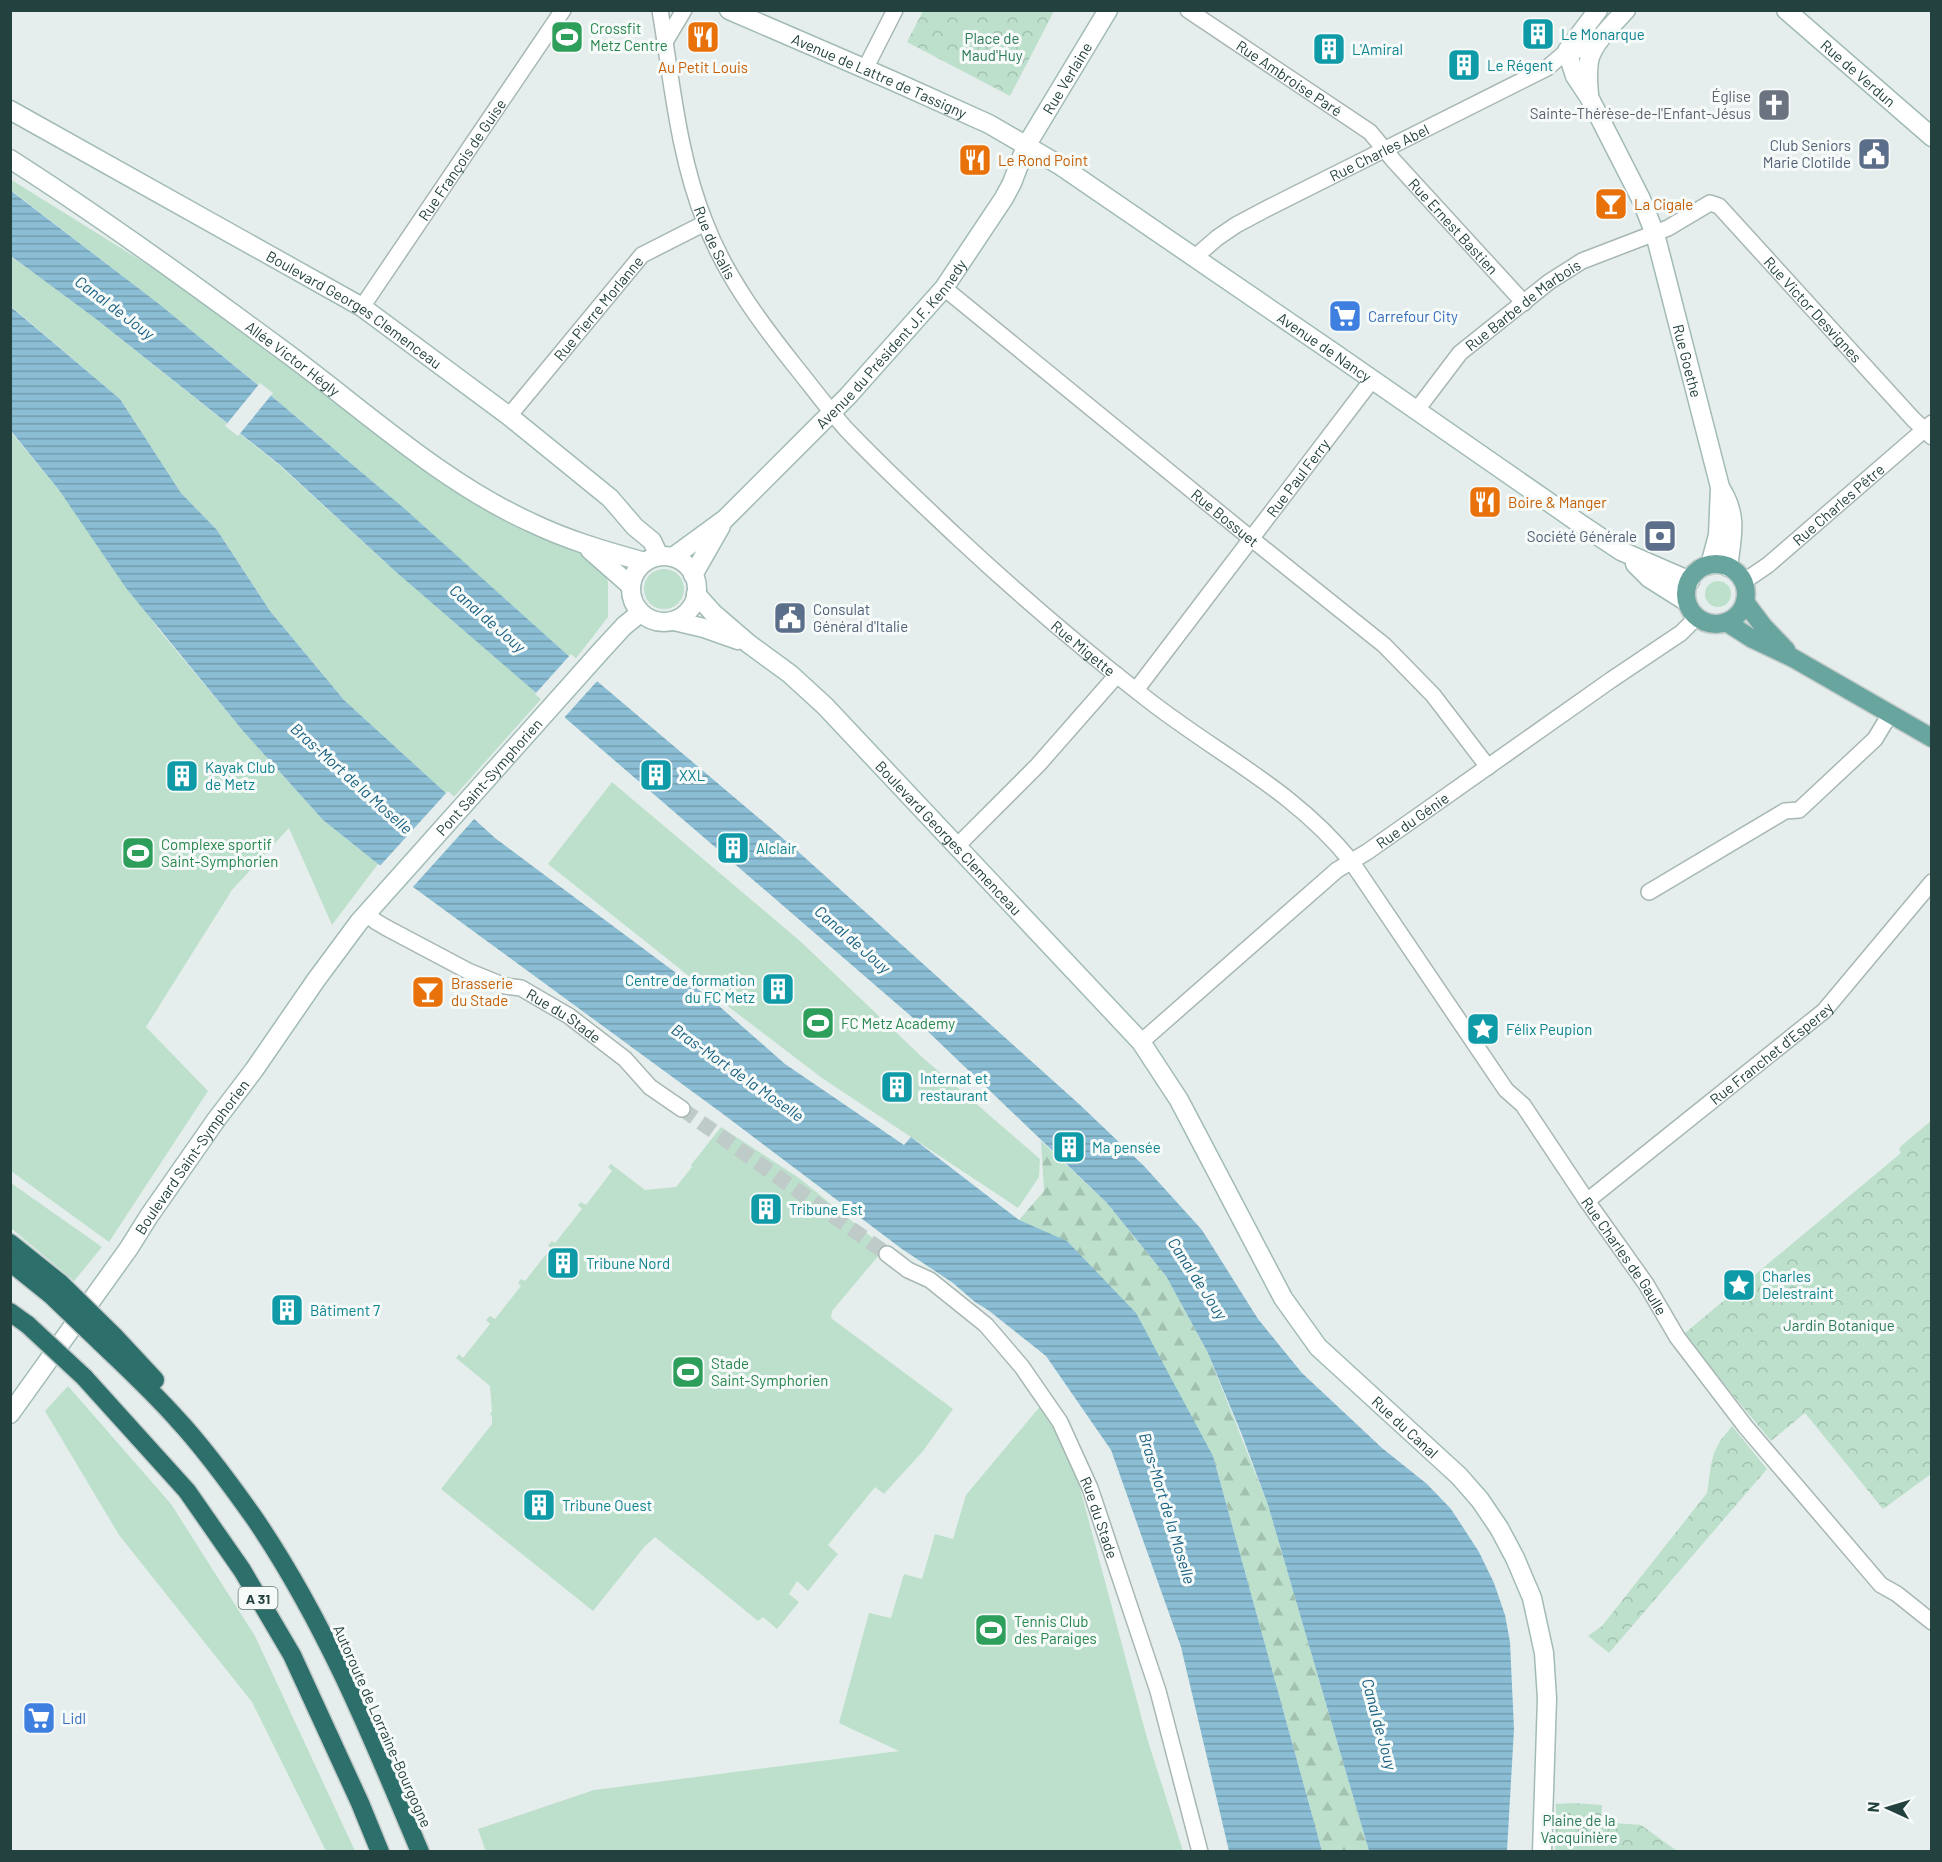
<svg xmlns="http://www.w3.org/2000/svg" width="1942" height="1862" font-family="Barlow,sans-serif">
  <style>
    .grass { fill: #bde0cc }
    .forest { fill: url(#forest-firs) }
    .park { fill: url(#park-crowns) }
    .water { fill: url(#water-rules) }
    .pier { fill: #e5eeec }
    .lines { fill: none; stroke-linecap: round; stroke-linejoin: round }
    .street-tunnel { stroke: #becbc9; stroke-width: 15; stroke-dasharray: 15 8; stroke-linecap: butt }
    .street-casing { stroke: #a7b7b4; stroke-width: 18 }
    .secondary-casing { stroke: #a2bbb6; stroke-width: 21 }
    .primary-casing { stroke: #c1cac9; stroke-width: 21 }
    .highway-casing { stroke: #c1cac9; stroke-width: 21 }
    .street { stroke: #fff; stroke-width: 15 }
    .secondary { stroke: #fff; stroke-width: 18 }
    .primary { stroke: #68a59f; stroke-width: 18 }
    .highway { stroke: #2d6f6b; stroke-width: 18 }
    .highway-bridge-casing { stroke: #c1cac9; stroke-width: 21; stroke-linecap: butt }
    .highway-bridge { stroke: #2d6f6b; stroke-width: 18 }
    .labels { text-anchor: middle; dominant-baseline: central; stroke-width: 6; stroke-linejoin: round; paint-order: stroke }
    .shield { fill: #f6faf9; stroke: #627876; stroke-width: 1.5 }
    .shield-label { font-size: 14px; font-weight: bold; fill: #23413e }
    .leisure-label { font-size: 15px; fill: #27864d; stroke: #f6faf9; text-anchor: start }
    .culture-label { font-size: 15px; fill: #0d838f; stroke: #f6faf9; text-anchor: start }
    .park-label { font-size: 15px; fill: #2b7a55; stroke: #f6faf9 }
    .food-label { font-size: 15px; fill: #c56008; stroke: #f6faf9; text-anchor: start }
    .street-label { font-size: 15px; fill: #23413e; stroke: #f6faf9 }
    .worship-label { font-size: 15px; fill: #5b616d; stroke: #f6faf9; text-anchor: end }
    .service-label { font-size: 15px; fill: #4e5e75; stroke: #f6faf9; text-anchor: end }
    .shop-label { font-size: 15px; fill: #366cbe; stroke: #f6faf9; text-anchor: start }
    .water-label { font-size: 16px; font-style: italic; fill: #1a6080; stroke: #f6faf9 }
  </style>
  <defs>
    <pattern id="forest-firs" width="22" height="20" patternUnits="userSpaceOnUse" patternTransform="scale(1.5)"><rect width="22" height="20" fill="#bde0cc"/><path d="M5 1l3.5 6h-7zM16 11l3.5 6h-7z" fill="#a2c1b0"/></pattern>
    <pattern id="park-crowns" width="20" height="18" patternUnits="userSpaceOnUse" patternTransform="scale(1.5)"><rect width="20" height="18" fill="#bde0cc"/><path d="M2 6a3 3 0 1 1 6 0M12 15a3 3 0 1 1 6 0" fill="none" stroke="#a2c1b0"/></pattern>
    <pattern id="water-rules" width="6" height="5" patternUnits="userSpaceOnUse" patternTransform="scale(1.5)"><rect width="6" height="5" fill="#8bbed5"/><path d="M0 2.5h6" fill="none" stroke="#719cae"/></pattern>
  </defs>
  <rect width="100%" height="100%" fill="#e5eeec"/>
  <!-- grass -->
  <g class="grass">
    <path d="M10 179 291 354 475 492 584 545 604 572 608 582V617L574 661C477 574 381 487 281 404 193 330 102 260 11 190Z"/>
    <path d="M11 256 96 319 279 465 396 572 543 697 452 799 344 700 270 611 217 530 181 493 120 399 11 306Z"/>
    <path d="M10 431 59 490 159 630 243 731 323 820 378 864 332 925 289 828 232 890 146 1027 208 1091 109 1242 11 1171Z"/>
    <circle cx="664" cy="589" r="20"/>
    <circle cx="1718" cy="594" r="13"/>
    <path d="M612 782 800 941 922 1057 1040 1159 1039 1177 1018 1208 822 1078 704 988 548 864Z"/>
    <path d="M721 1127 799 1178 885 1248 832 1311 831 1318 953 1409 923 1451 884 1494 875 1487 828 1545 838 1554 808 1591 797 1581 789 1594 799 1602 777 1629 763 1617 758 1621 655 1537 645 1546 593 1611 441 1489 492 1424V1416L490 1414 492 1411 490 1386 456 1358 459 1354 463 1358 490 1324 486 1320 490 1316 495 1319 521 1286 518 1283 521 1279 525 1281 551 1248 548 1245 552 1241 555 1243 582 1209 578 1205 581 1202 586 1205 612 1171 608 1167 611 1164 645 1190 676 1187 692 1167 691 1165Z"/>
    <path d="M11 1183 102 1247 74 1281 11 1228Z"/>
    <path d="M68 1386 171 1504 255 1636 355 1851H326L252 1702 119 1535 45 1411Z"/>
    <path d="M1042 1404 1073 1462 1147 1738 1183 1851 486 1852 478 1829 594 1790 899 1751 839 1723 869 1613 891 1618 904 1574 922 1579 935 1534 953 1539 966 1495Z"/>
  </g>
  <!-- forest -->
  <path class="forest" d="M1041 1141 1107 1203 1166 1276 1208 1353 1268 1505 1369 1851H1322L1213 1456 1019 1220 1044 1191Z"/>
  <!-- park -->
  <g class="park">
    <path d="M923 11V10L1054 11 1010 96 907 42Z"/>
    <path d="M1931 1121V1474L1883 1509 1805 1413 1771 1441 1701 1356 1685 1333 1901 1153 1899 1149 1901 1146Z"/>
    <path d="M1732 1426 1767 1469 1609 1653 1588 1636 1602 1626 1707 1493 1711 1465 1714 1453 1720 1441Z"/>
    <path d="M1573 1803 1602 1805 1601 1822 1641 1825 1677 1851H1555L1556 1804Z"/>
  </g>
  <!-- water -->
  <g class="water">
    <path d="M10 190 159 304 281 404 406 510 591 676 793 847 1079 1104 1144 1166 1202 1230 1258 1319 1302 1373 1382 1448 1427 1484 1451 1509 1479 1552 1494 1583 1505 1615 1510 1642 1514 1729 1507 1851H1369L1268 1505 1242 1435 1208 1353 1166 1276 1107 1203 919 1023 396 572 280 465 96 319 11 256Z"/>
    <path d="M10 306 120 399 181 493 217 530 270 611 344 700 495 838 711 999 785 1064 904 1145 911 1137 1019 1220 1067 1241 1136 1313 1213 1456 1322 1851H1229L1181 1647 1111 1450 1046 1356 988 1310 975 1302 953 1283 902 1249 723 1114 413 887 378 864 323 820 243 731 126 588 59 490 11 431Z"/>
  </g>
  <!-- pier -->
  <g class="pier">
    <path d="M260 383 273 393 238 436 225 426Z"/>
    <path d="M571 654 599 679 563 719 535 694Z"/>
    <path d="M448 791 476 817 411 889 378 868Z"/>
  </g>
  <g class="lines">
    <!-- street-tunnel -->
    <path class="street-tunnel" d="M682 1109 887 1254"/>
    <!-- street casing -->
    <g class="street-casing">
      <g id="street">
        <path id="s1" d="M660 10C672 81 678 155 705 222 725 275 760 322 795 366 812 387 828 409 846 429 881 466 919 501 956 536 1017 593 1081 648 1147 699 1217 754 1294 790 1351 861L1506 1090 1523 1105 1587 1201 1646 1284 1677 1337 1745 1426 1881 1585 1897 1594 1932 1622"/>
        <path id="s2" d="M1188 10 1370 132 1394 161 1524 303"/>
        <path d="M665 42 684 10"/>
        <path d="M865 69 895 10"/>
        <path id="s3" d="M1194 258 1217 238 1236 225 1270 207 1547 68 1567 51 1593 49"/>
        <path id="s4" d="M944 288 1238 528 1384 645 1433 695 1488 767"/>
        <path id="s5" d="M362 307 563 10"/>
        <path id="s6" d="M1416 411 1460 353 1549 282 1582 261 1668 228 1710 203 1719 206 1913 419 1932 437"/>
        <path id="s7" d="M509 416 642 255 705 223"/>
        <path id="s8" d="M1743 582 1768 565 1932 423"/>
        <path id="s9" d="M1136 690 1372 380"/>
        <path d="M957 846 1038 765 1117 675"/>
        <path d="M1649 892 1785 811 1799 810 1875 739 1890 714"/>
        <path id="s10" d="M367 913 375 921 385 927 468 971 505 986 521 988 569 1016 625 1059 650 1087 682 1109"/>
        <path id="s11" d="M1141 1042 1337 870 1367 852 1611 680 1681 633 1697 617"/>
        <path id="s12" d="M1587 1201 1824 1011 1932 882"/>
        <path id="s13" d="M887 1254 908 1270 930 1280 986 1325 1022 1367 1060 1422 1090 1488 1158 1691 1200 1852"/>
      </g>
    </g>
    <!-- secondary casing -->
    <g class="secondary-casing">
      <g id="secondary">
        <path id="s14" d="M729 10 891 80 989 124 1061 166 1334 353 1579 523 1621 551 1690 581"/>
        <path id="s15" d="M1598 10 1567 51 1575 76 1589 97 1641 199 1655 234 1662 261 1720 487 1718 535 1710 565"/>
        <path id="s16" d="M1786 10 1932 137"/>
        <path d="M1589 95C1588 84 1587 73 1589 61 1592 44 1614 23 1626 10"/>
        <path id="s17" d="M10 110 362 307 509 416 610 498 635 527 652 541 659 556"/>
        <path id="s18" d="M10 159C107 221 200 289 292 357 367 413 444 483 530 522 567 540 605 551 645 562"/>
        <path d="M1721 489C1738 516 1732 536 1728 567"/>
        <path d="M590 550 631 586"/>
        <circle cx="664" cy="589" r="33"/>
        <path id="s19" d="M673 557 725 519 848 396 944 288 1004 198 1012 183 1026 146 1108 10"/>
        <path d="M1635 564 1649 578 1687 602"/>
        <path d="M693 575 721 526"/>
        <path id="s20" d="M696 594 713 613 749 644 790 674 825 706 1141 1042 1179 1100 1283 1298 1318 1347 1459 1476 1480 1500 1499 1528 1515 1558 1532 1598 1544 1653 1547 1698 1542 1852"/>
        <path d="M674 621 704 628 738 640"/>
        <path id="s21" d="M10 1414 129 1248 149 1216 216 1120 254 1070 316 980 359 922 601 651 624 626 640 613"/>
      </g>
    </g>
    <!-- primary casing -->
    <g class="primary-casing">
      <g id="primary">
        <circle cx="1716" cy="594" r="30"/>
        <path d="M1745 602 1763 626 1786 650"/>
        <path d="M1726 622 1751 638 1793 658 1932 738"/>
      </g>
    </g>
    <!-- highway casing -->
    <g class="highway-casing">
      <g id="highway">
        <path d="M10 1243 60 1283"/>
        <path d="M10 1262 51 1295"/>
        <path d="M10 1312 28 1325"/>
        <path d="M114 1336 155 1380"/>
        <path d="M100 1342C126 1367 153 1392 177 1419 205 1449 231 1485 255 1519 325 1622 372 1737 420 1852"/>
        <path d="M84 1377 187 1491 242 1570 292 1655 360 1803 380 1852"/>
      </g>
    </g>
    <!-- street -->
    <use href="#street" class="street"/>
    <!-- secondary -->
    <use href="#secondary" class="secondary"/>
    <!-- primary -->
    <use href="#primary" class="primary"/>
    <!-- highway -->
    <use href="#highway" class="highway"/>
    <!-- highway-bridge casing -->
    <g class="highway-bridge-casing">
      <g id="highway-bridge">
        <path d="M60 1283 114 1336"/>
        <path d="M51 1295 100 1342"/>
        <path d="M28 1325 84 1377"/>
      </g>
    </g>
    <!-- highway-bridge -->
    <use href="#highway-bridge" class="highway-bridge"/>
  </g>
  <!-- icons -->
  <defs>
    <g id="building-square" transform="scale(1.725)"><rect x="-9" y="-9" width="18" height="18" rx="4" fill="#0f9aa8" stroke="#f6faf9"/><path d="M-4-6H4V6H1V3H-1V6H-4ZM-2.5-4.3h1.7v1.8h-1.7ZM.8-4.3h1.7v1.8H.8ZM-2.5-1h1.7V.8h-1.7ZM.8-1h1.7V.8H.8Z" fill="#fff"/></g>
    <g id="stadium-square" transform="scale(1.725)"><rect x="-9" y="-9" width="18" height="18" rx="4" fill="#2e9e5b" stroke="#f6faf9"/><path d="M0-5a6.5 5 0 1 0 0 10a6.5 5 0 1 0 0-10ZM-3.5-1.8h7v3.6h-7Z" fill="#fff"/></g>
    <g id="restaurant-square" transform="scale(1.725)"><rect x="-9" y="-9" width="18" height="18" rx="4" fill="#e8710a" stroke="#f6faf9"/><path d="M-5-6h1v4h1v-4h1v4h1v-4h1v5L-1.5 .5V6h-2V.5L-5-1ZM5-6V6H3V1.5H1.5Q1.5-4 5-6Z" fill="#fff"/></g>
    <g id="church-square" transform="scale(1.725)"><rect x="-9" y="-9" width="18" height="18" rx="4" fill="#6b7280" stroke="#f6faf9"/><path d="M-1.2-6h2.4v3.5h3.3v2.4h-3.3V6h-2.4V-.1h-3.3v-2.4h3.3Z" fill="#fff"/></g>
    <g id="civic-square" transform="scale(1.725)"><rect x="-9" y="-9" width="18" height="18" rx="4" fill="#5c6f8a" stroke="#f6faf9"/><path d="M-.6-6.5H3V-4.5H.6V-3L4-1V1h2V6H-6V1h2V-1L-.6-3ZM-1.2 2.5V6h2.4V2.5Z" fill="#fff"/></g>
    <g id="bar-square" transform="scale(1.725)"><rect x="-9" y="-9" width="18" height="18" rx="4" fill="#e8710a" stroke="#f6faf9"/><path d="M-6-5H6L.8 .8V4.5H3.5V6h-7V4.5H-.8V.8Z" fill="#fff"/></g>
    <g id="supermarket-square" transform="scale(1.725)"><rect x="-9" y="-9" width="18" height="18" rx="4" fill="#3f7fe0" stroke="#f6faf9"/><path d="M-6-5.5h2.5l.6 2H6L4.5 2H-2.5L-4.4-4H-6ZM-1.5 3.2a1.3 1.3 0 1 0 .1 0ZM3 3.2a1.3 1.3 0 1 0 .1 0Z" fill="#fff"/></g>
    <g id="bank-square" transform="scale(1.725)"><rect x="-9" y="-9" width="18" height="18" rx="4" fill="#5c6f8a" stroke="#f6faf9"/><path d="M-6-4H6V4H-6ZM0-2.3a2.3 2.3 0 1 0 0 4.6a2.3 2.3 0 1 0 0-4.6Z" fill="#fff"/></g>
    <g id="sight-square" transform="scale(1.725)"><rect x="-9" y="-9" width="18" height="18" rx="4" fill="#0f9aa8" stroke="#f6faf9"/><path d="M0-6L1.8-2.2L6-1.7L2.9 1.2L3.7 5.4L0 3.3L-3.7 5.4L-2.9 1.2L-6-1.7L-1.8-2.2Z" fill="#fff"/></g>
  </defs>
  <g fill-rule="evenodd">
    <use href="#building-square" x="1538" y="34"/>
    <use href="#stadium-square" x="567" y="37"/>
    <use href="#restaurant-square" x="703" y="37"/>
    <use href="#building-square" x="1329" y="49"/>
    <use href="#building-square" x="1464" y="65"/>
    <use href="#church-square" x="1774" y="105"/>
    <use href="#civic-square" x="1874" y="154"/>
    <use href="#restaurant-square" x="975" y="160"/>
    <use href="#bar-square" x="1611" y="204"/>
    <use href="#supermarket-square" x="1345" y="316"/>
    <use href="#restaurant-square" x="1485" y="502"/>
    <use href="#bank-square" x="1660" y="536"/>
    <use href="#civic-square" x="790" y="618"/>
    <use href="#building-square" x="656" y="775"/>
    <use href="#building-square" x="182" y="776"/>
    <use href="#building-square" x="733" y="848"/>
    <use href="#stadium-square" x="138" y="853"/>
    <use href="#building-square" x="778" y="989"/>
    <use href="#bar-square" x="428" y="992"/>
    <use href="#stadium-square" x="818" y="1023"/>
    <use href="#sight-square" x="1483" y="1029"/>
    <use href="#building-square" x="897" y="1087"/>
    <use href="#building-square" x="1069" y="1147"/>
    <use href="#building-square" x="766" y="1209"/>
    <use href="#building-square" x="563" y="1263"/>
    <use href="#sight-square" x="1739" y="1285"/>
    <use href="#building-square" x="287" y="1310"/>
    <use href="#stadium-square" x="688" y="1372"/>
    <use href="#building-square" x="539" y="1505"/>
    <use href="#stadium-square" x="991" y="1630"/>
    <use href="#supermarket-square" x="39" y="1718"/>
  </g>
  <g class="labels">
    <!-- shield labels -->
    <rect class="shield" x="238.5" y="1587" width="39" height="22" rx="4.5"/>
    <g class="shield-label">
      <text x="258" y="1598">A 31</text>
    </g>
    <!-- leisure labels -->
    <g class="leisure-label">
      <text x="590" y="28">Crossfit<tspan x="590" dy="17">Metz Centre</tspan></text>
      <text x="161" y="844">Complexe sportif<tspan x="161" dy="17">Saint-Symphorien</tspan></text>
      <text x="841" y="1023">FC Metz Academy</text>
      <text x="711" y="1363">Stade<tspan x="711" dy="17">Saint-Symphorien</tspan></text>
      <text x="1014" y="1621">Tennis Club<tspan x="1014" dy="17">des Paraiges</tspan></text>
    </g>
    <!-- culture labels -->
    <g class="culture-label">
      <text x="1561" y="34">Le Monarque</text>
      <text x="1352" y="49">L'Amiral</text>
      <text x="1487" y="65">Le Régent</text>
      <text x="205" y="767">Kayak Club<tspan x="205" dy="17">de Metz</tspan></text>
      <text x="679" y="775">XXL</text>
      <text x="756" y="848">Alclair</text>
      <text x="755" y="980" text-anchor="end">Centre de formation<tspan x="755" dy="17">du FC Metz</tspan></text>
      <text x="1506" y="1029">Félix Peupion</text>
      <text x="920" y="1078">Internat et<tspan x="920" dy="17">restaurant</tspan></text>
      <text x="1092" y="1147">Ma pensée</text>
      <text x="789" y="1209">Tribune Est</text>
      <text x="586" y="1263">Tribune Nord</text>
      <text x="1762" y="1276">Charles<tspan x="1762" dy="17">Delestraint</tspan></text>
      <text x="310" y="1310">Bâtiment 7</text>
      <text x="562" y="1505">Tribune Ouest</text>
    </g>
    <!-- park labels -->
    <g class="park-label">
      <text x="992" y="38">Place de<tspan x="992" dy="17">Maud'Huy</tspan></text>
      <text x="1839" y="1325">Jardin Botanique</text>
      <text x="1579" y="1820">Plaine de la<tspan x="1579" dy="17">Vacquinière</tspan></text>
    </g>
    <!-- food labels -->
    <g class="food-label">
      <text x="703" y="67" text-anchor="middle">Au Petit Louis</text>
      <text x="998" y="160">Le Rond Point</text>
      <text x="1634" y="204">La Cigale</text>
      <text x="1508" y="502">Boire &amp; Manger</text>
      <text x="451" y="983">Brasserie<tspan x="451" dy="17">du Stade</tspan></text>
    </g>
    <!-- street labels -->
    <g class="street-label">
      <text stroke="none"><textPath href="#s16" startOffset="96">Rue de Verdun</textPath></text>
      <text stroke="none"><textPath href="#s14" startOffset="164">Avenue de Lattre de Tassigny</textPath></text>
      <text stroke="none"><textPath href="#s2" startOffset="122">Rue Ambroise Paré</textPath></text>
      <text stroke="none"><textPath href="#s19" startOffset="627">Rue Verlaine</textPath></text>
      <text stroke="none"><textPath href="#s3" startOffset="214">Rue Charles Abel</textPath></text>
      <text stroke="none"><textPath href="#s5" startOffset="178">Rue François de Guise</textPath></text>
      <text stroke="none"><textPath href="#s2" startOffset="345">Rue Ernest Bastien</textPath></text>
      <text stroke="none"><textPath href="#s1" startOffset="240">Rue de Salis</textPath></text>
      <text stroke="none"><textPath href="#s6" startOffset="152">Rue Barbe de Marbois</textPath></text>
      <text stroke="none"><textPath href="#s17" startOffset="398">Boulevard Georges Clemenceau</textPath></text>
      <text stroke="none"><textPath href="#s7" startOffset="140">Rue Pierre Morlanne</textPath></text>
      <text stroke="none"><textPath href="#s6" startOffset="516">Rue Victor Desvignes</textPath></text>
      <text stroke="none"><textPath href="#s19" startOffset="306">Avenue du Président J.F. Kennedy</textPath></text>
      <text stroke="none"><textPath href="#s14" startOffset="687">Avenue de Nancy</textPath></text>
      <text stroke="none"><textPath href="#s18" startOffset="346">Allée Victor Hégly</textPath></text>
      <text stroke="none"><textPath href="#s15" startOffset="386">Rue Goethe</textPath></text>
      <text stroke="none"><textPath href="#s9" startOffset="267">Rue Paul Ferry</textPath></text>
      <text stroke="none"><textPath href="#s8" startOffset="123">Rue Charles Pêtre</textPath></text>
      <text stroke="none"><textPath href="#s4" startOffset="363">Rue Bossuet</textPath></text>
      <text stroke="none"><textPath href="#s1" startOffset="792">Rue Migette</textPath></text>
      <text stroke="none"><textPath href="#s21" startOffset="798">Pont Saint-Symphorien</textPath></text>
      <text stroke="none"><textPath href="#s11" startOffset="351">Rue du Génie</textPath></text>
      <text stroke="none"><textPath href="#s20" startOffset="352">Boulevard Georges Clemenceau</textPath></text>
      <text stroke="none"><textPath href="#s10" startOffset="224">Rue du Stade</textPath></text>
      <text stroke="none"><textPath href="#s12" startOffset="236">Rue Franchet d'Esperey</textPath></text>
      <text stroke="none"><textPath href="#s21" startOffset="315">Boulevard Saint-Symphorien</textPath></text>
      <text stroke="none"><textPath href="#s1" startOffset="1616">Rue Charles de Gaulle</textPath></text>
      <text stroke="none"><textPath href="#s20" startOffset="1104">Rue du Canal</textPath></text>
      <text stroke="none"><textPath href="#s13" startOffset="348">Rue du Stade</textPath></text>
      <text transform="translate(383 1726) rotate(66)">Autoroute de Lorraine-Bourgogne</text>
    </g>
    <!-- worship labels -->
    <g class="worship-label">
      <text x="1751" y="96">Église<tspan x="1751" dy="17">Sainte-Thérèse-de-l'Enfant-Jésus</tspan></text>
    </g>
    <!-- service labels -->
    <g class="service-label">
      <text x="1851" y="145">Club Seniors<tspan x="1851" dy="17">Marie Clotilde</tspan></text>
      <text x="1637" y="536">Société Générale</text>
      <text x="813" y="609" text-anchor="start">Consulat<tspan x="813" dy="17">Général d'Italie</tspan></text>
    </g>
    <!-- shop labels -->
    <g class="shop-label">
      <text x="1368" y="316">Carrefour City</text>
      <text x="62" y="1718">Lidl</text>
    </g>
    <!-- water labels -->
    <g class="water-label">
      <text transform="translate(115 307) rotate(37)">Canal de Jouy</text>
      <text transform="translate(488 618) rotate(41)">Canal de Jouy</text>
      <text transform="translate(352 778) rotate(42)">Bras-Mort de la Moselle</text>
      <text transform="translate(853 939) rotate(41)">Canal de Jouy</text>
      <text transform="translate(738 1072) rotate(35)">Bras-Mort de la Moselle</text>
      <text transform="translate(1198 1278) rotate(57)">Canal de Jouy</text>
      <text transform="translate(1168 1508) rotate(73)">Bras-Mort de la Moselle</text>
      <text transform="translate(1380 1724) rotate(75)">Canal de Jouy</text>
    </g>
  </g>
  <!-- border -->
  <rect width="1942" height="1862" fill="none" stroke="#23413e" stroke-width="24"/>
  <!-- north arrow -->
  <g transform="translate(1888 1808) rotate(274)" stroke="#f6faf9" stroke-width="4.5" paint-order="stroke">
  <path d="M0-4.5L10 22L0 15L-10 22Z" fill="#23413e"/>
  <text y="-9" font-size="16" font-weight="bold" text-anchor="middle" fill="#23413e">N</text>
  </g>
</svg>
